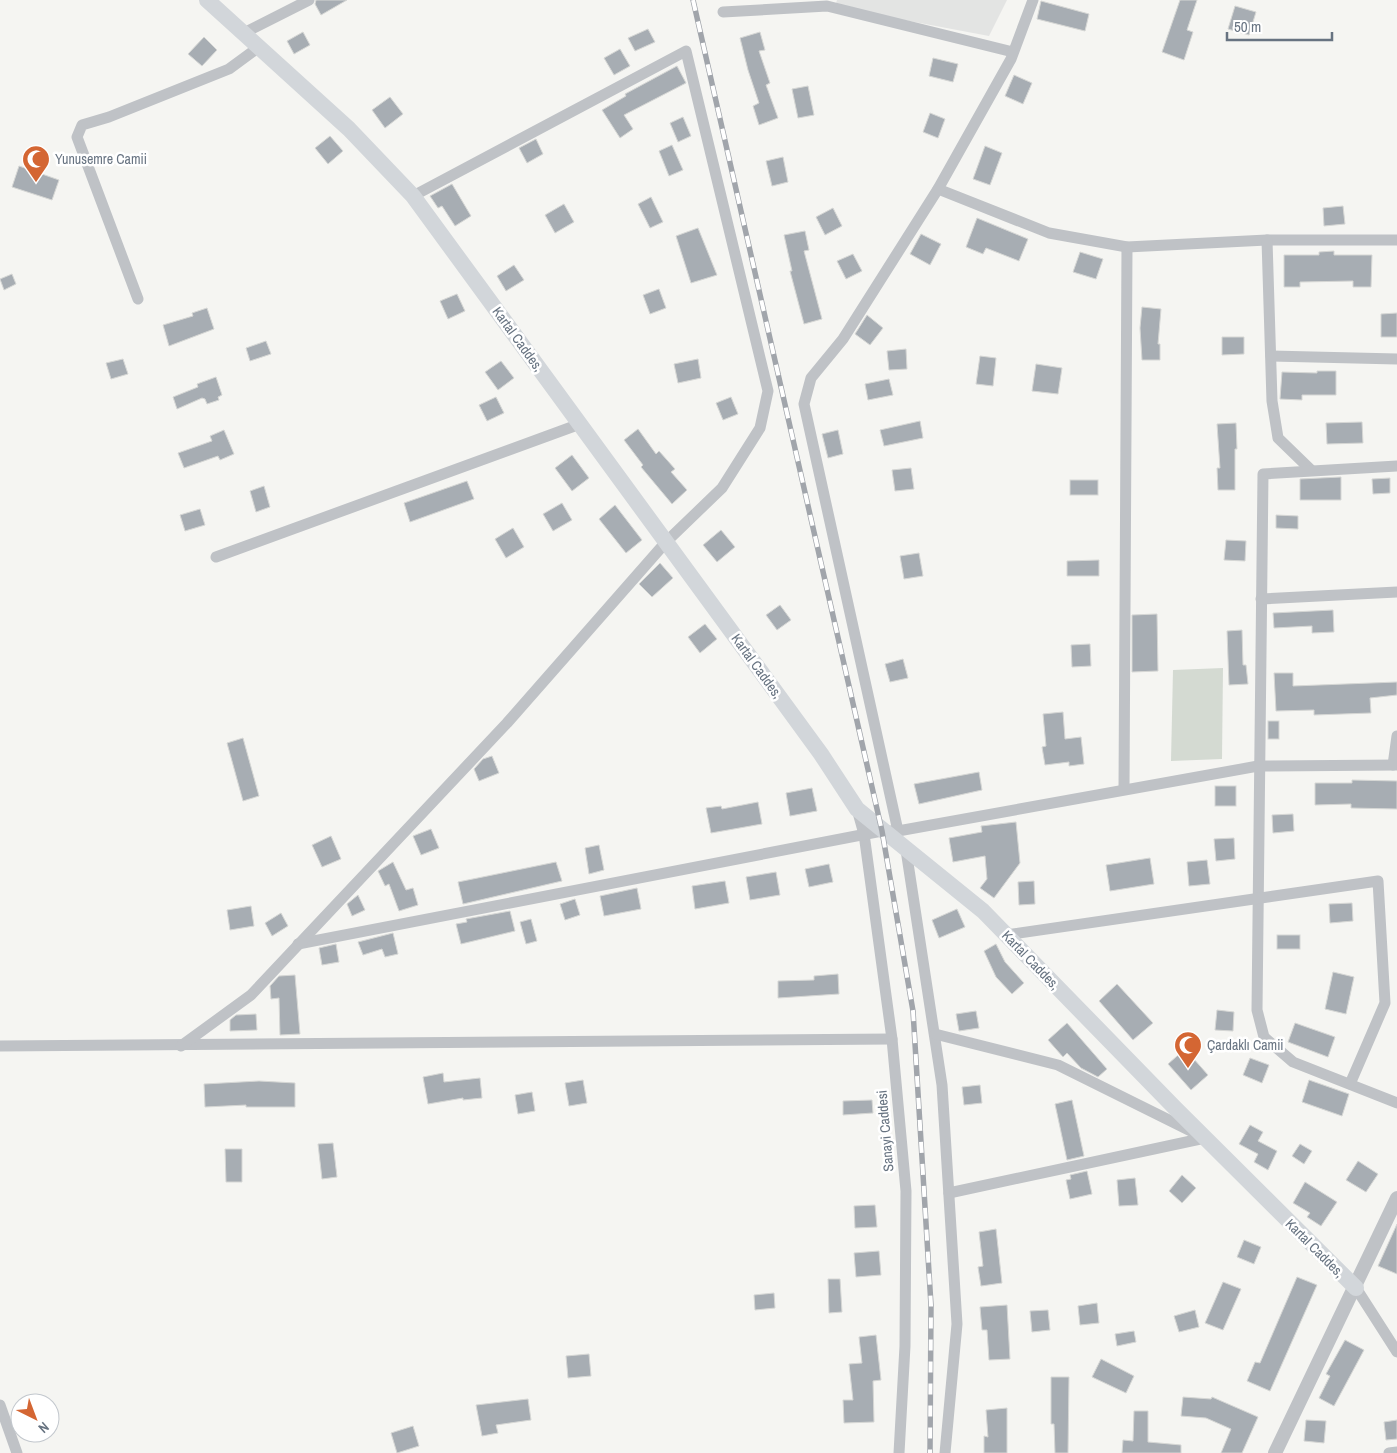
<svg xmlns="http://www.w3.org/2000/svg" width="1397" height="1453" font-family="'Archivo Narrow',sans-serif">
  <style>
    .built { fill: #e3e4e3 }
    .green { fill: #d4dad2 }
    .building { fill: #a7adb3; stroke: #d6d7d5 }
    .lines { fill: none; stroke-linecap: round; stroke-linejoin: round }
    .minor { stroke: #bfc2c6; stroke-width: 11 }
    .tertiary { stroke: #bfc2c6; stroke-width: 14 }
    .secondary { stroke: #d2d6da; stroke-width: 16 }
    .rail-casing { stroke: #a1a5ab; stroke-width: 5.5 }
    .rail { stroke: #fff; stroke-width: 4; stroke-dasharray: 11; stroke-linecap: butt }
    .labels { text-anchor: middle; dominant-baseline: central; stroke-width: 5; stroke-linejoin: round; paint-order: stroke }
    .poi-label { font-size: 14px; fill: #677381; stroke: #fff; text-anchor: start }
    .street-label { font-size: 14px; fill: #677381; stroke: #fff }
  </style>
  <rect width="100%" height="100%" fill="#f5f5f2"/>
  <!-- built -->
  <path class="built" d="M837 0H1007L989 36 835 7Z"/>
  <!-- green -->
  <path class="green" d="M1223 668 1222 759 1171 761 1173 670Z"/>
  <!-- building -->
  <g class="building">
    <path d="M316 0H347L321 15 315 4Z"/>
    <path d="M1180 0H1197L1187 30 1193 32 1184 60 1162 52Z"/>
    <path d="M1041 1 1089 14 1085 31 1037 19Z"/>
    <path d="M1235 6 1256 12 1249 35 1228 29Z"/>
    <path d="M648 29 655 42 635 51 628 38Z"/>
    <path d="M303 32 310 45 294 54 287 41Z"/>
    <path d="M760 32 765 50 759 51 770 83 766 85 778 118 759 125 753 106 759 103 748 70 740 38Z"/>
    <path d="M204 37 217 50 202 66 188 54Z"/>
    <path d="M620 49 630 66 614 75 604 58Z"/>
    <path d="M933 58 958 64 953 82 929 76Z"/>
    <path d="M677 66 686 83 624 115 633 129 620 138 602 110 626 96 625 94Z"/>
    <path d="M1014 75 1032 83 1023 104 1005 96Z"/>
    <path d="M808 86 814 115 798 118 792 89Z"/>
    <path d="M390 97 403 114 385 128 372 110Z"/>
    <path d="M930 113 945 119 938 138 923 132Z"/>
    <path d="M683 117 691 136 678 142 670 123Z"/>
    <path d="M330 136 343 151 328 164 315 148Z"/>
    <path d="M536 139 543 154 527 163 519 148Z"/>
    <path d="M672 145 683 170 669 176 659 151Z"/>
    <path d="M985 146 1002 153 990 185 973 179Z"/>
    <path d="M783 157 788 182 772 186 766 161Z"/>
    <path d="M19 166 59 180 52 200 12 187Z"/>
    <path d="M452 184 471 216 455 226 442 206 438 208 430 196Z"/>
    <path d="M651 197 663 222 650 228 638 204Z"/>
    <path d="M564 204 574 222 555 233 545 215Z"/>
    <path d="M1343 206 1345 224 1324 226 1323 208Z"/>
    <path d="M833 208 842 226 825 235 816 217Z"/>
    <path d="M977 218 1028 239 1019 261 986 248 983 254 966 247Z"/>
    <path d="M698 228 717 275 691 283 676 236Z"/>
    <path d="M805 231 809 250 804 251 822 319 804 324 790 271H792L784 235Z"/>
    <path d="M921 234 941 244 930 265 910 254Z"/>
    <path d="M1334 251V255H1372L1371 287H1353V281L1300 282V287H1284V255H1319V252Z"/>
    <path d="M1080 252 1103 259 1096 279 1073 272Z"/>
    <path d="M853 254 862 271 846 279 837 261Z"/>
    <path d="M514 265 524 280 506 291 497 276Z"/>
    <path d="M12 274 16 284 4 290 0 279Z"/>
    <path d="M659 289 666 308 650 314 643 295Z"/>
    <path d="M457 294 465 311 448 319 440 301Z"/>
    <path d="M1142 307 1161 309 1158 344H1160V360H1142L1140 328Z"/>
    <path d="M207 308 214 329 169 346 163 325 193 316 192 313Z"/>
    <path d="M1397 313V337H1381V314Z"/>
    <path d="M867 315 883 328 870 345 855 334Z"/>
    <path d="M1222 337H1244V354L1222 355Z"/>
    <path d="M266 341 271 354 250 361 246 348Z"/>
    <path d="M906 349 907 369 889 370 887 351Z"/>
    <path d="M980 356 996 358 993 386 976 384Z"/>
    <path d="M123 359 128 374 111 379 106 363Z"/>
    <path d="M698 359 701 378 678 383 674 364Z"/>
    <path d="M501 361 514 378 498 390 485 372Z"/>
    <path d="M1036 364 1062 368 1058 394 1032 391Z"/>
    <path d="M1317 371H1336V395H1302V400L1280 399 1282 372 1317 373Z"/>
    <path d="M216 377 222 395 218 397 219 400 207 404 205 399 202 398 177 409 173 397 198 387 197 384Z"/>
    <path d="M889 379 893 395 868 400 865 384Z"/>
    <path d="M496 397 504 413 487 421 479 405Z"/>
    <path d="M731 397 738 414 723 420 716 403Z"/>
    <path d="M920 421 923 438 884 446 880 430Z"/>
    <path d="M1362 422 1363 443 1327 444 1326 423Z"/>
    <path d="M1236 423 1237 449H1235V490H1218L1217 468H1220L1217 424Z"/>
    <path d="M638 429 656 454 659 451 675 469 671 472 687 490 672 504 641 467 643 465 624 440Z"/>
    <path d="M224 430 234 454 220 460 218 456 184 468 178 453 212 441 210 436Z"/>
    <path d="M838 430 843 454 828 458 822 434Z"/>
    <path d="M572 455 589 478 572 491 555 468Z"/>
    <path d="M911 468 914 489 895 491 892 470Z"/>
    <path d="M1341 477V500H1300V479Z"/>
    <path d="M1390 478V493L1373 494 1372 479Z"/>
    <rect x="1070" y="480" width="28" height="15"/>
    <path d="M467 481 474 499 410 522 404 503Z"/>
    <path d="M264 486 270 507 256 512 250 491Z"/>
    <path d="M562 503 572 520 553 531 543 514Z"/>
    <path d="M615 505 642 540 626 553 599 519Z"/>
    <path d="M200 509 205 525 185 531 180 515Z"/>
    <path d="M1276 515 1298 516V529L1276 528Z"/>
    <path d="M513 528 524 547 506 558 495 539Z"/>
    <path d="M721 530 735 547 717 562 703 545Z"/>
    <path d="M1226 540 1246 541 1245 561 1224 560Z"/>
    <path d="M919 553 923 576 904 579 900 556Z"/>
    <path d="M1099 560V576H1067V561Z"/>
    <path d="M660 563 673 578 652 597 639 584Z"/>
    <path d="M780 605 791 620 777 630 766 615Z"/>
    <path d="M1333 610 1334 632 1312 633V626L1274 628 1273 613Z"/>
    <path d="M1157 614 1158 671 1132 672V615Z"/>
    <path d="M705 624 717 639 700 653 688 637Z"/>
    <path d="M1242 630 1243 665H1246L1248 684 1229 685 1227 631Z"/>
    <path d="M1090 644 1091 666 1072 667 1071 645Z"/>
    <path d="M903 659 908 678 890 682 885 664Z"/>
    <path d="M1274 673H1293V686L1397 682V695L1370 698 1371 713 1314 715V710L1276 711Z"/>
    <path d="M1063 712 1065 739 1081 737 1084 764 1069 766V762L1045 765 1042 747 1046 746 1043 714Z"/>
    <rect x="1268" y="721" width="11" height="18"/>
    <path d="M243 738 259 796 243 801 227 743Z"/>
    <path d="M492 756 499 773 479 781 474 769 483 759Z"/>
    <path d="M979 772 982 790 919 804 914 784Z"/>
    <path d="M1352 780 1397 781V809L1351 808V804L1315 805V783H1352Z"/>
    <rect x="1215" y="786" width="21" height="20"/>
    <path d="M812 788 817 811 790 816 786 793Z"/>
    <path d="M758 802 762 824 711 833 706 808 721 806 722 809Z"/>
    <path d="M1293 814 1294 831 1273 833 1272 815Z"/>
    <path d="M1016 822 1020 863 994 898 980 888 987 879 985 856 953 862 949 838 982 832 981 826Z"/>
    <path d="M431 829 439 848 421 855 413 836Z"/>
    <path d="M331 836 341 859 322 867 312 845Z"/>
    <path d="M1234 838 1235 859 1216 861 1214 839Z"/>
    <path d="M599 845 604 870 589 874 585 848Z"/>
    <path d="M1150 858 1154 884 1110 891 1106 865Z"/>
    <path d="M1207 860 1210 884 1189 886 1187 862Z"/>
    <path d="M393 862 406 890 413 888 418 905 399 911 389 884 385 886 378 871Z"/>
    <path d="M556 862 562 881 463 904 458 882Z"/>
    <path d="M829 864 833 882 809 887 805 869Z"/>
    <path d="M776 872 780 895 750 900 746 877Z"/>
    <path d="M725 881 729 903 695 909 692 886Z"/>
    <path d="M1034 881 1035 904 1019 905 1018 882Z"/>
    <path d="M637 888 641 909 604 916 600 896Z"/>
    <path d="M358 895 365 910 352 916 347 904Z"/>
    <path d="M575 899 580 915 565 920 560 904Z"/>
    <path d="M1352 903 1353 921 1330 923 1329 904Z"/>
    <path d="M251 906 254 926 230 930 227 910Z"/>
    <path d="M957 909 965 927 939 938 932 920Z"/>
    <path d="M510 911 515 931 461 944 456 924 467 922 466 919Z"/>
    <path d="M281 913 288 926 272 936 265 923Z"/>
    <path d="M531 919 537 941 526 944 520 922Z"/>
    <path d="M393 933 398 954 385 957 382 949 363 955 358 942Z"/>
    <rect x="1277" y="935" width="23" height="14"/>
    <path d="M336 944 339 962 322 965 319 948Z"/>
    <path d="M996 944 1005 962 1024 983 1012 994 996 977 984 951Z"/>
    <path d="M1333 972 1354 977 1346 1014 1325 1009Z"/>
    <path d="M838 974 839 994 778 998V981L814 980V976Z"/>
    <path d="M295 975 300 1034 280 1035 279 998 271 999 270 986 279 976Z"/>
    <path d="M1117 984 1153 1023 1133 1040 1099 1001Z"/>
    <path d="M1217 1010 1234 1012 1233 1031 1215 1030Z"/>
    <path d="M976 1011 979 1028 959 1031 956 1014Z"/>
    <path d="M256 1014 257 1030 230 1031V1020L236 1015Z"/>
    <path d="M1067 1023 1107 1069 1098 1077 1081 1068 1067 1053 1063 1057 1048 1040Z"/>
    <path d="M1295 1023 1335 1037 1328 1057 1288 1042Z"/>
    <path d="M1185 1049 1208 1075 1191 1090 1168 1064Z"/>
    <path d="M1250 1058 1269 1065 1262 1083 1243 1075Z"/>
    <path d="M443 1073 444 1082 480 1078 482 1098 463 1100V1098L428 1104 423 1077Z"/>
    <path d="M583 1080 587 1103 569 1106 565 1083Z"/>
    <path d="M1309 1080 1349 1094 1342 1116 1302 1102Z"/>
    <path d="M259 1081 295 1083V1107H246V1105L205 1107 204 1084Z"/>
    <path d="M980 1085 982 1103 964 1105 962 1087Z"/>
    <path d="M532 1092 535 1111 518 1114 515 1095Z"/>
    <path d="M872 1100 873 1113 843 1115V1101Z"/>
    <path d="M1072 1100 1084 1156 1067 1160 1055 1104Z"/>
    <path d="M1250 1125 1263 1132 1258 1141 1277 1151 1268 1170 1254 1162 1258 1154 1239 1144Z"/>
    <path d="M333 1143 337 1177 322 1179 318 1144Z"/>
    <path d="M1300 1144 1312 1151 1304 1164 1292 1156Z"/>
    <path d="M225 1149H242V1182H226Z"/>
    <path d="M1358 1161 1378 1174 1366 1192 1346 1180Z"/>
    <path d="M1087 1171 1092 1194 1070 1199 1066 1180 1071 1179 1070 1175Z"/>
    <path d="M1182 1175 1196 1188 1182 1203 1169 1191Z"/>
    <path d="M1135 1178 1138 1205 1119 1206 1117 1180Z"/>
    <path d="M1305 1182 1337 1202 1321 1226 1307 1217 1310 1213 1293 1203Z"/>
    <path d="M875 1205 877 1227 855 1228 854 1206Z"/>
    <path d="M1397 1224V1274L1378 1266Z"/>
    <path d="M996 1229 1002 1283 981 1286 978 1267 983 1266 979 1232Z"/>
    <path d="M1244 1240 1261 1247 1254 1264 1237 1257Z"/>
    <path d="M879 1251 881 1275 856 1277 854 1253Z"/>
    <path d="M1297 1277 1317 1285 1270 1391 1247 1381 1255 1362 1260 1363Z"/>
    <path d="M828 1279H840L842 1312 829 1313Z"/>
    <path d="M1223 1282 1241 1289 1223 1330 1205 1323Z"/>
    <path d="M774 1293 775 1308 755 1310 754 1295Z"/>
    <path d="M1097 1303 1099 1323 1080 1325 1078 1306Z"/>
    <path d="M1007 1305 1010 1359 989 1360 987 1330H982L980 1307Z"/>
    <path d="M1048 1310 1050 1330 1032 1332 1030 1311Z"/>
    <path d="M1195 1310 1199 1327 1179 1332 1174 1316Z"/>
    <path d="M1134 1331 1136 1342 1117 1346 1115 1334Z"/>
    <path d="M876 1335 881 1380 873 1381 874 1422 844 1423 843 1400H853L849 1364 862 1363 859 1337Z"/>
    <path d="M1345 1340 1364 1350 1334 1406 1319 1398 1330 1376 1326 1374Z"/>
    <path d="M589 1354 591 1376 568 1378 566 1356Z"/>
    <path d="M1101 1359 1134 1376 1126 1393 1092 1377Z"/>
    <path d="M1051 1377H1069L1068 1453H1055L1054 1424H1051Z"/>
    <path d="M1183 1397 1211 1399 1212 1397 1258 1417 1242 1453H1221L1231 1429 1206 1418 1181 1416Z"/>
    <path d="M528 1399 531 1420 496 1425 498 1433 482 1436 476 1405Z"/>
    <path d="M1007 1408V1453H984V1436L988 1437 986 1410Z"/>
    <path d="M1134 1411H1148V1442L1181 1445V1453H1122L1123 1440 1133 1441Z"/>
    <path d="M1306 1420 1326 1421 1324 1443 1304 1441Z"/>
    <path d="M1397 1420V1439L1386 1440 1384 1422Z"/>
    <path d="M413 1426 419 1446 397 1453 391 1433Z"/>
  </g>
  <g class="lines">
    <!-- minor -->
    <g class="minor">
      <path d="M723 12 827 6 1013 52"/>
      <path d="M244 33 309 0"/>
      <path d="M938 189 1049 233 1127 247 1267 240H1397"/>
      <path d="M1267 240 1272 401 1278 438 1311 470"/>
      <path d="M138 299 77 137 82 125 109 117 229 69 259 47"/>
      <path d="M1271 356 1397 359"/>
      <path d="M1397 466 1263 474 1257 1010 1264 1037 1293 1062 1397 1103"/>
      <path d="M216 557 580 424"/>
      <path d="M1261 599 1397 592"/>
      <path d="M1393 765 1397 736"/>
      <path d="M1124 789 1127 247"/>
      <path d="M857 809 864 834 892 1039 906 1191 905 1346 899 1453"/>
      <path d="M898 831 804 404 811 378 843 339 938 189 1011 59 1033 0"/>
      <path d="M906 850 942 1085 957 1324 945 1453"/>
      <path d="M1006 935 1378 881 1385 1003 1350 1084"/>
      <path d="M298 944 882 831H898L1258 766 1397 765"/>
      <path d="M935 1034 1058 1065 1205 1138 949 1193"/>
      <path d="M0 1046 892 1039"/>
      <path d="M181 1046 251 995 507 723 666 542 722 488 760 428 768 391 686 51 413 196"/>
      <path d="M1356 1288 1397 1352"/>
      <path d="M0 1405 17 1453"/>
      <path d="M1389 1453 1397 1452"/>
    </g>
    <!-- tertiary -->
    <path class="tertiary" d="M1275 1453 1397 1198"/>
    <!-- secondary -->
    <path class="secondary" d="M207 0 349 129 413 196 821 754 857 809 983 911 1175 1108 1356 1288"/>
    <!-- rail casing -->
    <g class="rail-casing">
      <path id="rail" d="M693 0 882 831 913 1011 931 1305 930 1453"/>
    </g>
    <!-- rail -->
    <use href="#rail" class="rail"/>
  </g>
  <!-- icons -->
  <defs>
    <g id="mosque-pin" transform="scale(1.4375)"><path d="M0 17L-7.5 6A9.5 9.5 0 1 1 7.5 6Z" fill="#d46633" stroke="#fff"/><path d="M3.5-4.9A6 6 0 1 0 3.5 4.9A5 5 0 1 1 3.5-4.9Z" fill="#fff"/></g>
  </defs>
  <g fill-rule="evenodd">
    <use href="#mosque-pin" x="36" y="159"/>
    <use href="#mosque-pin" x="1188" y="1045"/>
  </g>
  <g class="labels">
    <!-- poi labels -->
    <g class="poi-label">
      <text x="55" y="159">Yunusemre Camii</text>
      <text x="1207" y="1045">Çardaklı Camii</text>
    </g>
    <!-- street labels -->
    <g class="street-label">
      <text transform="translate(518 339) rotate(54)">Kartal Caddes,</text>
      <text transform="translate(757 666) rotate(54)">Kartal Caddes,</text>
      <text transform="translate(1031 960) rotate(46)">Kartal Caddes,</text>
      <text transform="translate(885 1131) rotate(-95)">Sanayi Caddesi</text>
      <text transform="translate(1315 1248) rotate(45)">Kartal Caddes,</text>
    </g>
  </g>
  <!-- north arrow -->
  <g transform="translate(35 1418) rotate(138)"><circle r="24" fill="#ffffff" stroke="#c2c7cd"/>
  <path d="M0-4L9 19L0 12L-9 19Z" fill="#d46633"/>
  <text y="-8" font-size="14" font-weight="bold" text-anchor="middle" fill="#677381">N</text>
  </g>
  <!-- scale -->
  <path d="M1227 32v8h105v-8" fill="none" stroke="#677381" stroke-width="2.5"/>
  <text x="1234" y="32" font-size="15" fill="#677381" stroke="#ffffff" stroke-width="4" paint-order="stroke">50 m</text>
</svg>
